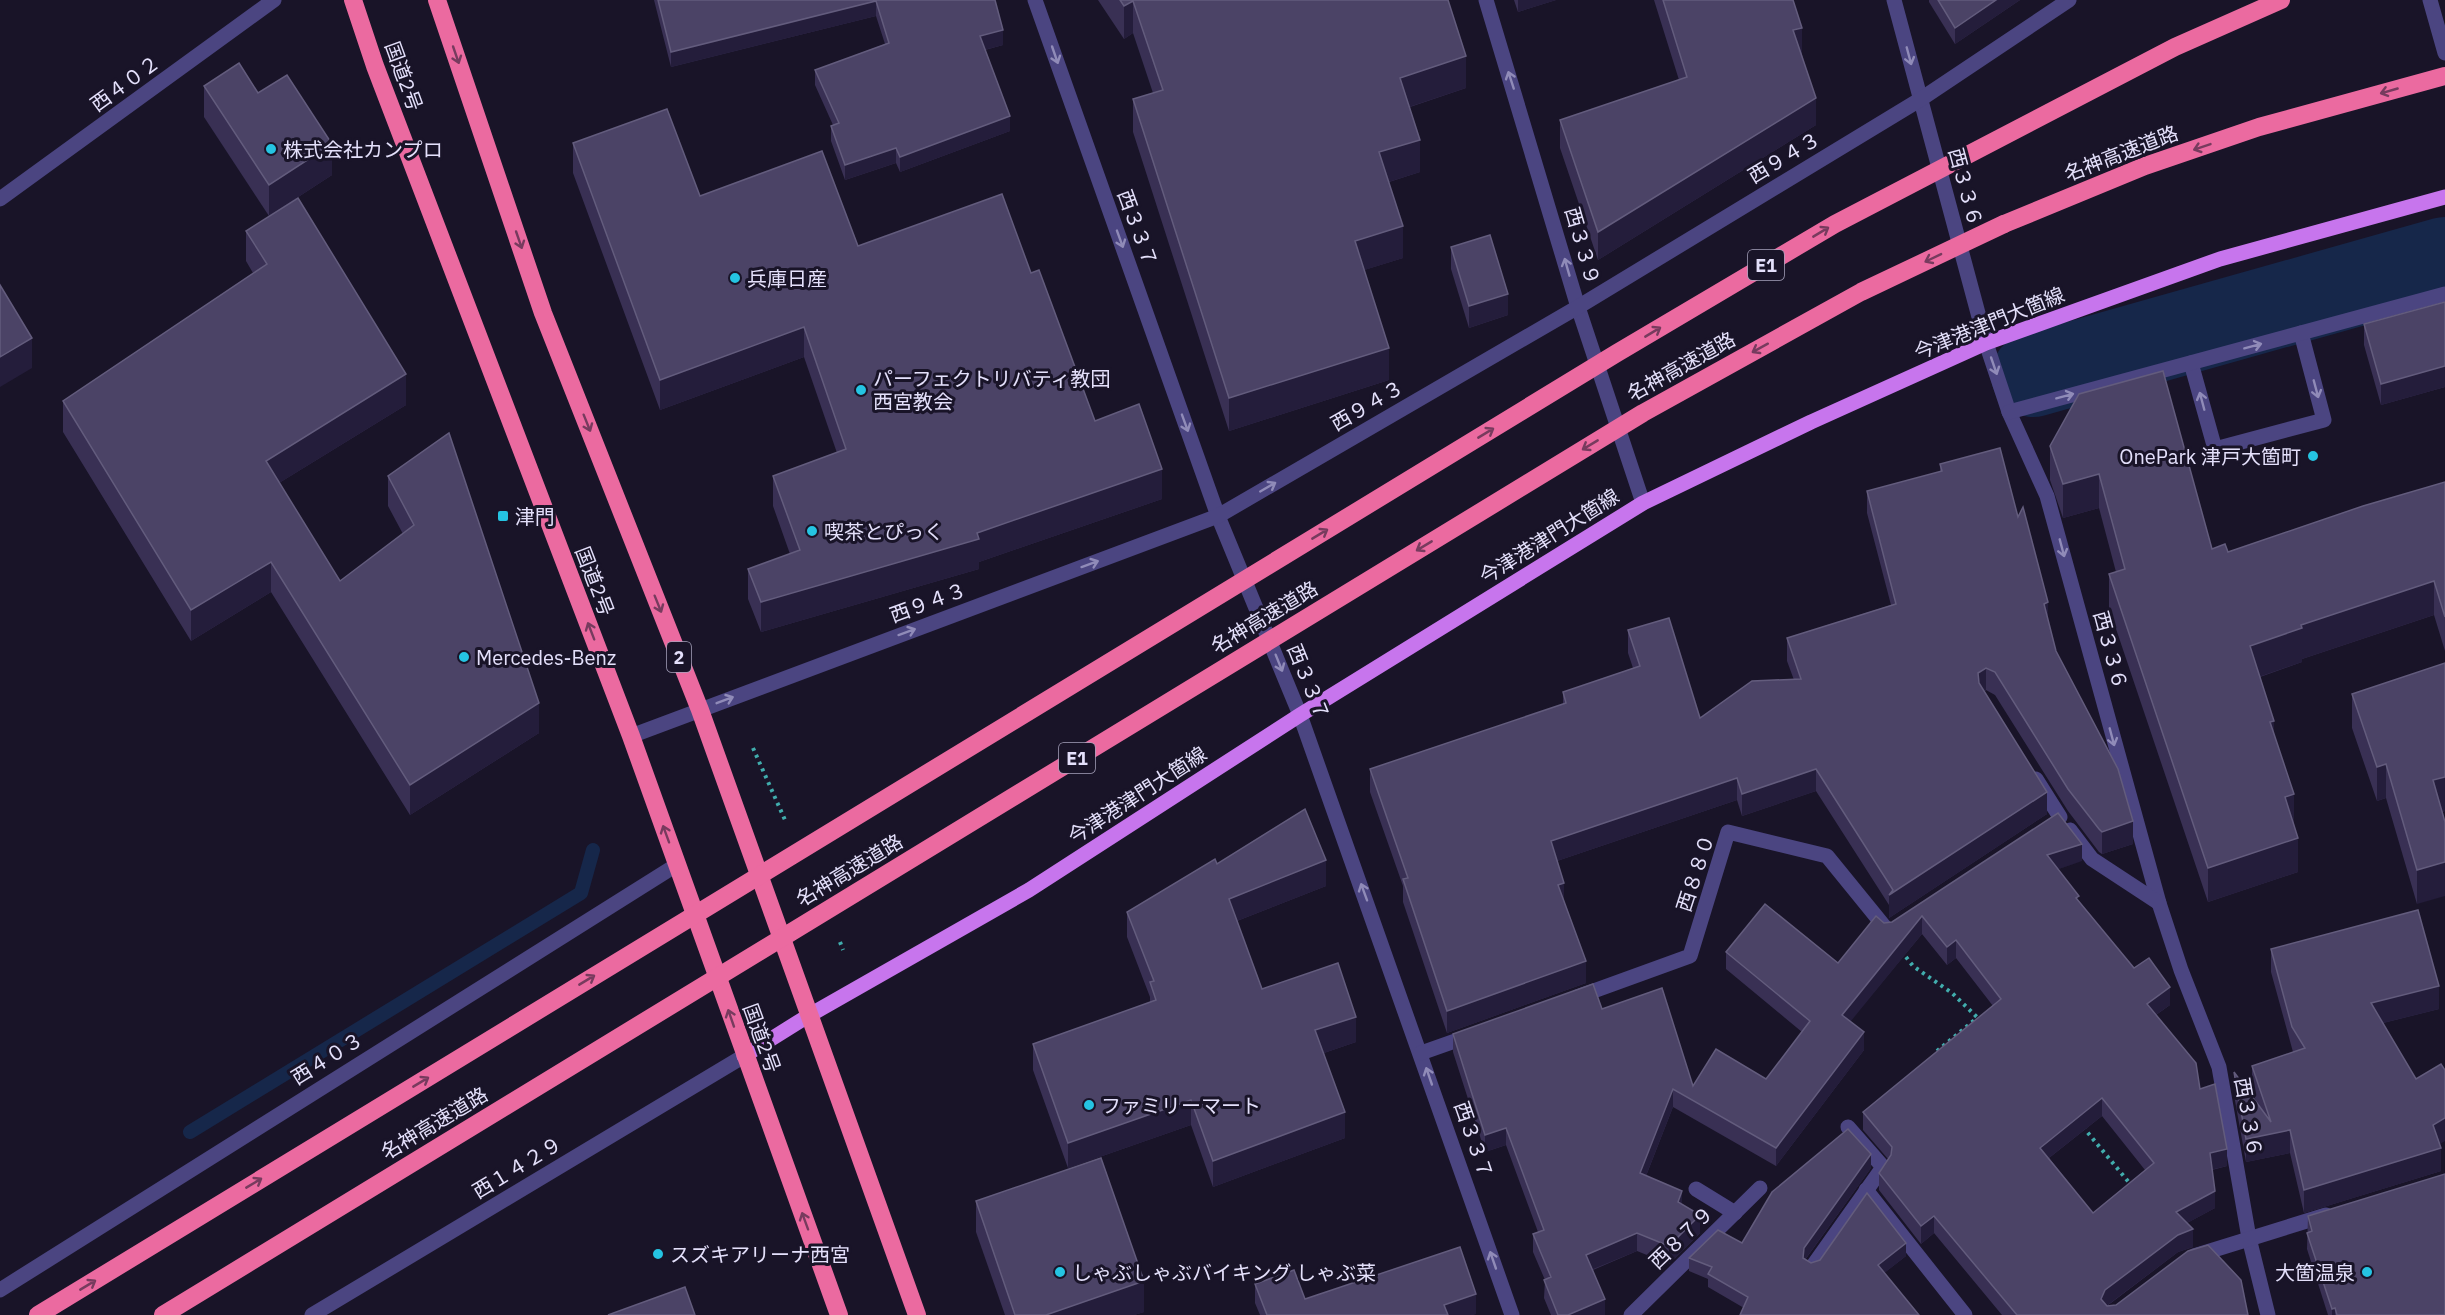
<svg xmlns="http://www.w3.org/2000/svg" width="2445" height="1315" font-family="'IBM Plex Sans','Noto Sans JP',sans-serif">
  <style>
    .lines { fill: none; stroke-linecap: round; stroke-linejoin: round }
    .stream { stroke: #16274a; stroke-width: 14 }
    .river { stroke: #16274a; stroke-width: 84 }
    .path { stroke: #41adad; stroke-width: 4; stroke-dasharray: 3 4.5; stroke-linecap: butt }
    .minor { stroke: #4b4581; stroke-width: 15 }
    .major { stroke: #c775ed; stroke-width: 15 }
    .highway { stroke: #eb6aa0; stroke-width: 18 }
    .highway-bridge { stroke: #eb6aa0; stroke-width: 18 }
    .wall { fill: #393054; fill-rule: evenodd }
    .shaded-wall { fill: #241d3b }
    .building { fill: #4b4366; stroke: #635c7d; stroke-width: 1.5; fill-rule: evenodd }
    .oneway { stroke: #773b5e }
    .oneway2 { stroke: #908bb8 }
    .poi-dot { fill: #25c4e2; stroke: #191428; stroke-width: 2 }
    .labels { text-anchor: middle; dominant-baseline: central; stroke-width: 6; stroke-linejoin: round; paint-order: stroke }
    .shield { fill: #191428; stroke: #a7a3bc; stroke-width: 1.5 }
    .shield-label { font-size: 18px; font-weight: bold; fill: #e4e0fb }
    .street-label { font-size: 20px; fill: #e4e0fb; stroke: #191428 }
    .poi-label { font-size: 20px; fill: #e4e0fb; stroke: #191428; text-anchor: start }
  </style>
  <rect width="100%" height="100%" fill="#191428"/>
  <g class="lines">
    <!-- stream -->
    <path class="stream" d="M190 1132 581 893 593 850"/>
    <!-- river -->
    <path class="river" d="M2033 375 2445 259"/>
    <!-- path -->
    <g class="path">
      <path d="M753 748 785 820"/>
      <path d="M840 942 843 950"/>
      <path d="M1906 957 1913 966 1952 993 1980 1020"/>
      <path d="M1937 1051 1977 1018"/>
      <path d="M2083 1127 2132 1186"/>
    </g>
    <!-- minor -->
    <g class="minor">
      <path d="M1035 0 1218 516 1300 715 1512 1315"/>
      <path d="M1486 0 1578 307 1643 503"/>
      <path d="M1894 0 1986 343 2009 412 2047 496 2159 903 2181 970 2219 1067 2249 1238 2268 1315"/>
      <path d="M2430 0 2445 53"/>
      <path d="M0 199 274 0"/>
      <path d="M2191 363 2215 449 2324 420 2301 333"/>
      <path d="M2009 412 2445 294"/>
      <path d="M631 736 1218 516 1578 307 1921 99 2069 0"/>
      <path d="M2036 779 2060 817"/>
      <path d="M2070 830 2092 859 2159 903"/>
      <path d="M1577 997 1690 956 1728 832 1827 856 1888 931"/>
      <path d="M1421 1053 1472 1035"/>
      <path d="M1696 1189 1735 1213"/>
      <path d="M1866 1190 1965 1315"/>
      <path d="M2194 1256 2326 1215"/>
      <path d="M1812 1267 1883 1167 1848 1127"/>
      <path d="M0 1290 678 864"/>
      <path d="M312 1315 744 1056"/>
      <path d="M1631 1315 1760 1188"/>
    </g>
    <!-- major -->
    <path class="major" d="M744 1056 808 1016 1029 890 1300 715 1643 503 1811 422 1986 343 2220 259 2445 197"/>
    <!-- highway -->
    <g class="highway">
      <path d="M353 0 375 66 631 736 839 1315"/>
      <path d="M437 0 543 313 700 710 917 1315"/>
      <path d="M2004 224 2145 166 2259 127 2445 76"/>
    </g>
    <!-- highway-bridge -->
    <g class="highway-bridge">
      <path d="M38 1315 1617 353 1835 224 2175 47 2281 0"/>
      <path d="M163 1315 1643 413 1861 292 2004 224"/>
    </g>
  </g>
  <!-- wall -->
  <g class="wall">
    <path d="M654 0H995L1003 45 985 50 1010 131 900 172 896 163 845 180 831 141V126L833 125 815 85V70L885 44 876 16 671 67Z"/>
    <path d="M1098 0H1448L1466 88 1410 107 1420 172 1389 182 1403 258 1364 270 1389 380 1229 431 1133 132V99L1153 93 1133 33 1124 39Z"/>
    <path d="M1514 0H1556L1518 12Z"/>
    <path d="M1654 0H1793L1802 55 1816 125 1598 260 1560 148V120L1679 80Z"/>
    <path d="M1929 0H2020L1955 44 1929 2Z"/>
    <path d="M204 86 258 93 332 175 269 216 204 117Z"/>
    <path d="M573 143 700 196 858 246 1031 273 1095 421 1162 499 979 562V569L761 632 748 599V569L790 554 773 506V476L837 453 804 357 660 410 573 173Z"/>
    <path d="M246 231 406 405 279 483 340 581 403 534 388 506V476L539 733 410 815 271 592 191 641 63 432V401L253 273 246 261Z"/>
    <path d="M1451 247 1508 315 1469 328 1451 269Z"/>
    <path d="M2445 302V387L2381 405 2364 345V324Z"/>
    <path d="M2079 394 2212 549 2228 552 2445 482V651L2434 615 2302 659V662L2260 677 2274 736 2294 824 2298 872 2208 902 2109 608V574L2116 572 2099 508 2063 518 2050 480V446Z"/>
    <path d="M1940 464 2018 517 2048 622 2056 651 2133 844 2102 854 2099 852 2068 811 1995 695 1986 690 1984 692 2047 814 1889 918V905L1816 791 1742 816 1737 800 1557 861 1564 902 1586 983 1447 1033 1403 902V886L1370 792V769L1563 705V692L1633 668 1628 653V630L1700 718 1794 680 1787 661V638L1891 605 1867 513V491L1940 472Z"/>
    <path d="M2352 694 2445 811 2442 812 2417 904 2386 798 2377 801 2352 728Z"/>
    <path d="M2082 861 2058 869 2079 901 2134 968 2170 1005 2156 1015 2200 1089 2227 1166 2212 1170 2215 1208 2187 1223 2193 1247 2178 1252 2107 1306 2248 1315H2002L1934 1233 1921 1244 1879 1190V1173L1888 1159 1863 1130V1112L1993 1006 1956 958 1947 965 1922 934 1850 1021 1864 1050 1776 1166 1673 1107 1646 1176 1682 1205 1700 1233 1669 1264 1637 1251 1593 1270 1605 1315H1551L1544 1298 1545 1280 1533 1252V1234L1538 1232 1506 1145 1485 1152 1453 1052V1034L1602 1009 1693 1086 1766 1079 1802 1032 1726 969V952L1838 963 1884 923 1892 922ZM2102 1116 2145 1170 2093 1213 2049 1158Z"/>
    <path d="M1217 864 1326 886 1237 921 1262 989 1356 1042 1324 1053 1345 1138 1213 1187 1191 1125 1068 1168 1033 1070V1044L1150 1002V997L1127 937V912Z"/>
    <path d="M2271 949 2439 1009 2383 1023 2439 1144 2441 1171 2304 1213 2290 1153 2246 1162 2234 1095V1072L2257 1104 2252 1089V1066L2293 1052 2271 972Z"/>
    <path d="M1871 1168 1805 1260 1811 1263 1906 1256 1884 1273 1744 1308 1708 1287V1279L1689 1271V1258L1742 1243Z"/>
    <path d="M976 1201 1144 1312 1134 1315H1005L976 1232Z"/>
    <path d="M2308 1216 2445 1315H2328L2307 1249Z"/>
    <path d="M1255 1284 1305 1299 1476 1314 1471 1315H1260L1255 1303Z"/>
  </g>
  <!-- shaded-wall -->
  <g class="shaded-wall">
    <path d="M1518 0H1556L1518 12Z"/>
    <path d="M1996 0H2020L1955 44V28Z"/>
    <path d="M876 1V16L671 67V52Z"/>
    <path d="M1133 1V33L1124 39V6Z"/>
    <path d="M1802 28V55L1793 30Z"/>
    <path d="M1003 30V45L980 51V36Z"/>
    <path d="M1466 56V88L1400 110V78Z"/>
    <path d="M1816 98V125L1598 260V232Z"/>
    <path d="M1010 116V131L900 172V157Z"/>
    <path d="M1420 140V172L1379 185V152Z"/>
    <path d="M332 144V175L269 216V185Z"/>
    <path d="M896 148V163L845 180V165Z"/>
    <path d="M1403 226V258L1355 273V241Z"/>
    <path d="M1508 294V315L1469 328V306Z"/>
    <path d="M804 327V357L660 410V380Z"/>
    <path d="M32 338V368L0 387V357Z"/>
    <path d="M1389 348V380L1229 431V398Z"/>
    <path d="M2445 366V387L2381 405V384Z"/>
    <path d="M406 374V405L266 491V461Z"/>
    <path d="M1162 469V499L979 562V569L761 632V602L977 533Z"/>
    <path d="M2099 474V508L2063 518V484Z"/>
    <path d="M271 562V592L191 641V610Z"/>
    <path d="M2434 581V615L2302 659V662L2250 680V646L2301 625Z"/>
    <path d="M2048 602V625L2044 604Z"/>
    <path d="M1986 668V690L1978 696V673Z"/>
    <path d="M539 703V733L410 815V785Z"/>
    <path d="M2274 721V755L2270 722Z"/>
    <path d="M2386 764V798L2377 801V767Z"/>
    <path d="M1816 769V791L1742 816V794Z"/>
    <path d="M2445 777V811L2433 814V780Z"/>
    <path d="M1737 778V800L1551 863V841Z"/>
    <path d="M2047 792V814L1889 918V895Z"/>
    <path d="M2294 794V828L2285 797Z"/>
    <path d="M2133 821V844L2102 854V832Z"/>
    <path d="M2298 838V872L2208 902V868Z"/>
    <path d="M2082 844V861L2047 873V855Z"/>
    <path d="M1326 860V886L1229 924V899Z"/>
    <path d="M2445 862V896L2417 904V870Z"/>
    <path d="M1564 883V905L1558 885Z"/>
    <path d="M1922 916V934L1842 1032V1015Z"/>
    <path d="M1956 940V958L1947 965V947Z"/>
    <path d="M1586 961V983L1447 1033V1011Z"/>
    <path d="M2439 986V1009L2371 1026V1003Z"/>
    <path d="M2170 987V1005L2147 1021V1004Z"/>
    <path d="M1356 1017V1042L1315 1056V1030Z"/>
    <path d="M1864 1032V1050L1776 1166V1148Z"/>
    <path d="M1673 1089V1107L1640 1191V1173Z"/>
    <path d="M2102 1098V1116L2040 1165V1148Z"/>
    <path d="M1191 1100V1125L1068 1168V1143Z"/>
    <path d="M1345 1112V1138L1213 1187V1161Z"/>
    <path d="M2445 1118V1141L2433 1148V1125Z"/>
    <path d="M1506 1128V1145L1485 1152V1135Z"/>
    <path d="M2290 1130V1153L2246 1162V1139Z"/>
    <path d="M2441 1148V1171L2304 1213V1190Z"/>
    <path d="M2227 1149V1166L2210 1170V1153Z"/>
    <path d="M1871 1154V1168L1804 1261 1803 1272 1804 1248Z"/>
    <path d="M1682 1191V1209L1678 1202Z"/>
    <path d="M2215 1191V1208L2176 1229V1212Z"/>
    <path d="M1700 1215V1233L1669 1264V1246Z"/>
    <path d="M1934 1216V1233L1921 1244V1226Z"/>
    <path d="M2193 1229V1247L2178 1252 2105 1307 2101 1299 2105 1290 2178 1235Z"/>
    <path d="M1637 1233V1251L1586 1272V1255Z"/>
    <path d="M1906 1243V1256L1878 1278V1265Z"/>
    <path d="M1144 1281V1312L1134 1315H1046Z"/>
    <path d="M1476 1294V1314L1471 1315H1444V1305Z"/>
    <path d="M1605 1299V1315H1568Z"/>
    <path d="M2335 1308V1315H2332V1309Z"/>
  </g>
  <!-- building -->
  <g class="building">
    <path d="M658 0H995L1003 30 980 36 1010 116 900 157 896 148 845 165 831 126 839 123 815 70 889 43 876 1 671 52Z"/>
    <path d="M1120 0H1448L1466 56 1400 78 1420 140 1379 152 1403 226 1355 241 1389 348 1229 398 1133 99 1163 90 1133 1 1124 6Z"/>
    <path d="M1663 0H1793L1802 28 1793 30 1816 98 1598 232 1560 120 1687 77Z"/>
    <path d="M1938 0H1996L1955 28Z"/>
    <path d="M239 63 258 93 287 75 332 144 269 185 204 86Z"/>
    <path d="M667 109 700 196 822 151 858 246 1002 194 1031 273 1039 270 1095 421 1139 404 1162 469 977 533 979 539 761 602 748 569 800 550 773 476 846 449 804 327 660 380 573 143Z"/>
    <path d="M298 198 406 374 266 461 340 581 414 525 388 476 449 433 539 703 410 785 271 562 191 610 63 401 267 264 246 231Z"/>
    <path d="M1490 235 1508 294 1469 306 1451 247Z"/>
    <path d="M0 285 32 338 0 357Z"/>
    <path d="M2445 302V366L2381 384 2364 324Z"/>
    <path d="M2163 371 2212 549 2225 544 2228 552 2363 506 2445 482V617L2434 581 2301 625 2302 628 2250 646 2274 721 2270 722 2294 794 2285 797 2298 838 2208 868 2109 574 2125 569 2099 474 2063 484 2050 446 2079 394Z"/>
    <path d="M2000 448 2018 517 2023 507 2048 602 2044 604 2056 651 2118 769 2133 821 2102 832 2099 829 2068 789 1995 672 1986 668 1978 673 1979 683 2047 792 1889 895 1893 890 1816 769 1742 794 1737 778 1551 841 1564 883 1558 885 1586 961 1447 1011 1403 879 1408 878 1370 769 1566 703 1563 692 1640 666 1628 630 1669 618 1700 718 1752 681 1801 679 1787 638 1896 604 1867 491 1942 471 1940 464Z"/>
    <path d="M2445 663V777L2433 780 2445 822V862L2417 870 2386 764 2377 767 2352 694Z"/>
    <path d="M1305 809 1326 860 1229 899 1262 989 1338 963 1356 1017 1315 1030 1345 1112 1213 1161 1191 1100 1068 1143 1033 1044 1156 1000 1150 982 1154 981 1127 912 1215 859 1217 864Z"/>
    <path d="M2058 813 2082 844 2047 855 2079 896 2076 898 2134 968 2149 958 2170 987 2147 1004 2196 1063 2200 1089 2215 1084 2227 1149 2210 1153 2215 1191 2176 1212 2193 1229 2178 1235 2105 1290 2101 1299 2107 1306 2116 1305 2188 1251 2208 1245 2241 1280 2248 1315H2017L1934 1216 1921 1226 1879 1173 1891 1155 1892 1147 1863 1112 2001 999 1956 940 1947 947 1922 916 1842 1015 1864 1032 1776 1148 1673 1089 1640 1173 1682 1191 1678 1202 1700 1215 1669 1246 1637 1233 1586 1255 1605 1299 1568 1315H1558L1544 1280 1551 1277 1533 1234 1544 1230 1506 1128 1485 1135 1453 1034 1593 984 1602 1009 1662 988 1693 1086 1716 1049 1766 1079 1810 1021 1726 952 1765 904 1838 963 1876 916 1884 923 1892 922ZM2102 1098 2154 1163 2093 1213 2040 1148Z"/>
    <path d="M2418 910 2439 986 2371 1003 2416 1079 2441 1064 2445 1070V1118L2433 1125 2441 1148 2304 1190 2290 1130 2246 1139 2234 1072 2271 1122 2252 1066 2305 1048 2292 1027 2271 949Z"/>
    <path d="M1848 1129 1871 1154 1804 1248 1803 1258 1811 1263 1820 1260 1867 1193 1906 1243 1878 1265 1919 1315H1740L1748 1297 1708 1274 1712 1267 1689 1258 1718 1230 1742 1243 1772 1192Z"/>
    <path d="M1101 1158 1144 1281 1046 1315H1015L976 1201Z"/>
    <path d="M2445 1174V1315H2337L2335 1308 2332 1309 2307 1233 2312 1231 2308 1216Z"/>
    <path d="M1460 1247 1476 1294 1444 1305 1448 1315H1267L1255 1284 1294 1270 1305 1299Z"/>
    <path d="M685 1287 695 1315H608Z"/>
  </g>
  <!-- one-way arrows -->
  <defs><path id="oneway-shaft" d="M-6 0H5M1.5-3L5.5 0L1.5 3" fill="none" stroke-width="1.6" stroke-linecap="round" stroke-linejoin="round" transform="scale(1.5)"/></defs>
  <g class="oneway">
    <use href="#oneway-shaft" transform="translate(456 55) rotate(71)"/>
    <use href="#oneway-shaft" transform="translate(2389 91) rotate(164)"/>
    <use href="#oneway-shaft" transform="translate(2202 147) rotate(161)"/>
    <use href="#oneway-shaft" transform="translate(1821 232) rotate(-31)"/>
    <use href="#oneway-shaft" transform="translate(519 240) rotate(71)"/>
    <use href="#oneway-shaft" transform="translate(1933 258) rotate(154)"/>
    <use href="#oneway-shaft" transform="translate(1653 332) rotate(-31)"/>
    <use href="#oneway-shaft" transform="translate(1760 348) rotate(151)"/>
    <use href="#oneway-shaft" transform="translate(587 423) rotate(68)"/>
    <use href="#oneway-shaft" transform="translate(1486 433) rotate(-31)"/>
    <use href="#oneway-shaft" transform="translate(1590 445) rotate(149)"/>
    <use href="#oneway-shaft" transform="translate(1320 534) rotate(-31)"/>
    <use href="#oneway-shaft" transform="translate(1424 546) rotate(149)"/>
    <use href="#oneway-shaft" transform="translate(658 604) rotate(68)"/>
    <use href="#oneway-shaft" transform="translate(591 631) rotate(-111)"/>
    <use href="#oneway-shaft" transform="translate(666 834) rotate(-110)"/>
    <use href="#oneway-shaft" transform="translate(587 980) rotate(-31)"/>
    <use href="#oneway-shaft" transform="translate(731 1018) rotate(-109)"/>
    <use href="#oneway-shaft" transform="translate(421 1082) rotate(-31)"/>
    <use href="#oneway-shaft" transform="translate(254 1183) rotate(-31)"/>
    <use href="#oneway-shaft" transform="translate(805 1221) rotate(-110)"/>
    <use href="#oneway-shaft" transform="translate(88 1285) rotate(-31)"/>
  </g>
  <g class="oneway2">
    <use href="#oneway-shaft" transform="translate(1055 55) rotate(71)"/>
    <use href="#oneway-shaft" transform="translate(1909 56) rotate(75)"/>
    <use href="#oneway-shaft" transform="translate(1511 80) rotate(-108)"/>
    <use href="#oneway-shaft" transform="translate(1120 239) rotate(70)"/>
    <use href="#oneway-shaft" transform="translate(1567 267) rotate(-106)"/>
    <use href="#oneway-shaft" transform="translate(2253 346) rotate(-15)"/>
    <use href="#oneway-shaft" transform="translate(1994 366) rotate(71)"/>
    <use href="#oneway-shaft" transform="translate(2316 389) rotate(75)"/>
    <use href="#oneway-shaft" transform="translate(2065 396) rotate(-15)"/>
    <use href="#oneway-shaft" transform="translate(2202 401) rotate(-105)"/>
    <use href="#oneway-shaft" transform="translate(1185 423) rotate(70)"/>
    <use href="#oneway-shaft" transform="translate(1268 487) rotate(-30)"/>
    <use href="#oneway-shaft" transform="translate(2062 548) rotate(75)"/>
    <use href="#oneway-shaft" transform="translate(1090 564) rotate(-20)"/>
    <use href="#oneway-shaft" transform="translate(907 632) rotate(-20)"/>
    <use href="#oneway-shaft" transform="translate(1279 663) rotate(68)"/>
    <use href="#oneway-shaft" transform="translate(725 700) rotate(-21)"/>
    <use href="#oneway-shaft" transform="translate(2112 737) rotate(75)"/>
    <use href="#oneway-shaft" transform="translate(1364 892) rotate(-110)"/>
    <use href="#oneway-shaft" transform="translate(1429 1076) rotate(-109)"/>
    <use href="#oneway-shaft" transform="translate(1493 1260) rotate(-109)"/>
  </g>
  <!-- markers -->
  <g class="poi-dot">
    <circle cx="271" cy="149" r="6"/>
    <circle cx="735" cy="278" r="6"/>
    <circle cx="861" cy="390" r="6"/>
    <circle cx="2313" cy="456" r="6"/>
    <rect x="497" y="510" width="12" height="12" rx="3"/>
    <circle cx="812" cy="531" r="6"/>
    <circle cx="464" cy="657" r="6"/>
    <circle cx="1089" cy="1105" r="6"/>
    <circle cx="658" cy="1254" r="6"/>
    <circle cx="1060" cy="1272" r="6"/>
    <circle cx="2367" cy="1272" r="6"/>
  </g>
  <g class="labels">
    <!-- shield labels -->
    <g class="shield">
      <rect x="1748" y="250" width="36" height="30" rx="4.5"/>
      <rect x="667" y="642" width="24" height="30" rx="4.5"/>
      <rect x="1059" y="743" width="36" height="30" rx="4.5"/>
    </g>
    <g class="shield-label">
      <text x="1766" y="265">E1</text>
      <text x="679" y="657">2</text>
      <text x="1077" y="758">E1</text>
    </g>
    <!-- street labels -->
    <g class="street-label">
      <text transform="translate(404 76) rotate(70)">国道2号</text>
      <text transform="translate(125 83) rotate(-36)">西４０２</text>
      <text transform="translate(2121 153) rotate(-21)">名神高速道路</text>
      <text transform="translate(1784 157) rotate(-31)">西９４３</text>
      <text transform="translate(1966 187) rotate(75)">西３３６</text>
      <text transform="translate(1138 228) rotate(70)">西３３７</text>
      <text transform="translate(1583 246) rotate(74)">西３３９</text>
      <text transform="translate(1989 323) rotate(-22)">今津港津門大箇線</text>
      <text transform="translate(1681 366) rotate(-29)">名神高速道路</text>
      <text transform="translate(1367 405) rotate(-30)">西９４３</text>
      <text transform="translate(1549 536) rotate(-32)">今津港津門大箇線</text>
      <text transform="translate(595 581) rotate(69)">国道2号</text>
      <text transform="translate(928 602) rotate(-20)">西９４３</text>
      <text transform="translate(1264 617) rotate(-31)">名神高速道路</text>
      <text transform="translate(2111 650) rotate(75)">西３３６</text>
      <text transform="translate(1309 682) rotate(68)">西３３７</text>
      <text transform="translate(1137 795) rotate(-33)">今津港津門大箇線</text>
      <text transform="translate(849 870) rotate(-31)">名神高速道路</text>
      <text transform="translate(1695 873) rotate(-72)">西８８０</text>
      <text transform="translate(762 1038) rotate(70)">国道2号</text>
      <text transform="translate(327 1058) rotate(-32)">西４０３</text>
      <text transform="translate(2249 1117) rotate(80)">西３３６</text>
      <text transform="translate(434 1123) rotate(-31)">名神高速道路</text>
      <text transform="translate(1474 1140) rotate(71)">西３３７</text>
      <text transform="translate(517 1167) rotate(-31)">西１４２９</text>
      <text transform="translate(1681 1237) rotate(-44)">西８７９</text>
    </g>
    <!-- poi labels -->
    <g class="poi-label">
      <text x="283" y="149">株式会社カンプロ</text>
      <text x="747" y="278">兵庫日産</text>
      <text x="873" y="378">パーフェクトリバティ教団<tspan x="873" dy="23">西宮教会</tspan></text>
      <text x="2301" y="456" text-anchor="end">OnePark 津戸大箇町</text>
      <text x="515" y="516">津門</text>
      <text x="824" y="531">喫茶とぴっく</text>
      <text x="476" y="657">Mercedes-Benz</text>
      <text x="1101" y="1105">ファミリーマート</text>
      <text x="670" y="1254">スズキアリーナ西宮</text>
      <text x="1072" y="1272">しゃぶしゃぶバイキング しゃぶ菜</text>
      <text x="2355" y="1272" text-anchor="end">大箇温泉</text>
    </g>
  </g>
</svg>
